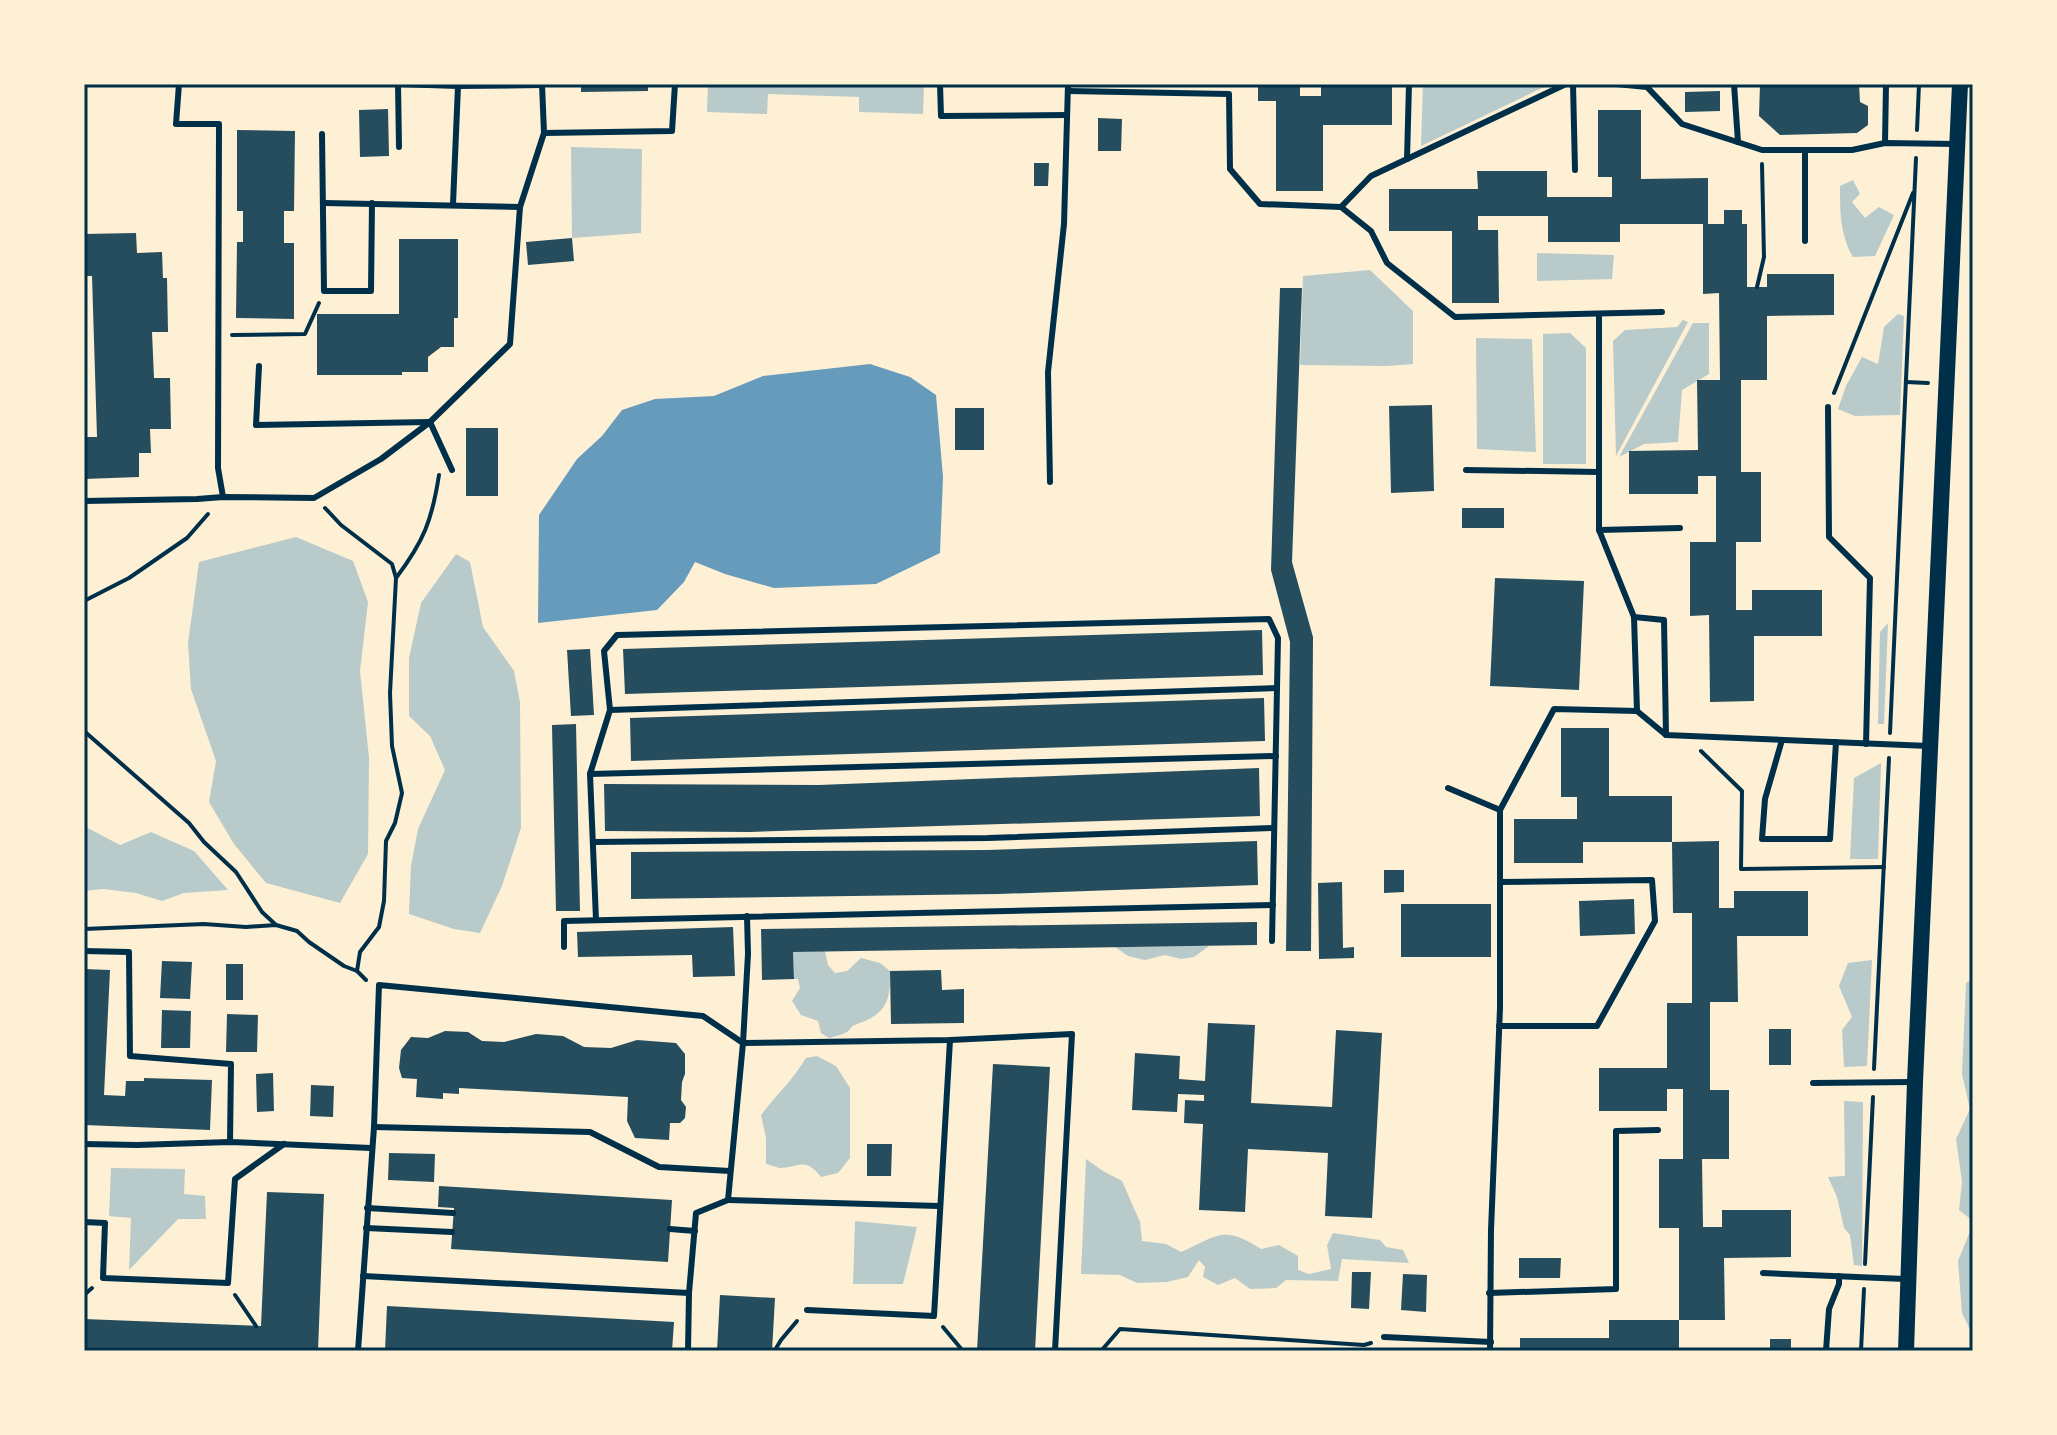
<svg xmlns="http://www.w3.org/2000/svg" width="2057" height="1435" font-family="'Libre Baskerville',serif">
  <style>
    .green { fill: #b9caca }
    .water { fill: #669bbc }
    .building { fill: #264d5e }
    .lines { fill: none; stroke-linecap: round; stroke-linejoin: round }
    .path { stroke: #003049; stroke-width: 4 }
    .service { stroke: #003049; stroke-width: 6 }
    .secondary { stroke: #003049; stroke-width: 16 }
    .neatline { fill: none; stroke: #003049; stroke-width: 3 }
  </style>
  <rect width="100%" height="100%" fill="#fdf0d5"/>
  <!-- green -->
  <g class="green">
    <path d="M708 84H924L923 114 859 112V97L768 94 767 114 707 112Z"/>
    <path d="M1423 84H1533L1544 87 1421 146Z"/>
    <path d="M571 147 642 149 641 233 572 238Z"/>
    <path d="M1853 180 1860 194 1852 202 1865 218 1879 207 1894 215 1875 256 1853 257C1840 235 1840 211 1840 186Z"/>
    <path d="M1537 253 1614 255 1612 279 1537 281Z"/>
    <path d="M1370 270 1413 311V364L1387 366 1300 365 1303 276Z"/>
    <path d="M1898 314 1904 316 1900 415 1855 416 1838 409 1846 386 1862 357 1878 364 1884 327Z"/>
    <path d="M1683 320 1688 322 1616 456 1613 341 1625 330 1677 327Z"/>
    <path d="M1693 323H1709V374L1682 390 1678 442 1644 444 1619 457Z"/>
    <path d="M1570 333 1586 348V464H1543V334Z"/>
    <path d="M1476 338 1532 339 1536 452 1477 449Z"/>
    <path d="M296 537 353 561 368 602 360 671 369 758 368 854 340 903 266 883 234 844 209 802 216 761 191 689 188 643 199 562Z"/>
    <path d="M456 554 470 562 483 627 514 671 520 702 521 828 502 886 480 933 454 929 409 914 411 866 418 829 445 770 430 736 409 716V658L421 603Z"/>
    <path d="M1888 623 1884 724H1878L1880 632Z"/>
    <path d="M1881 763 1878 859H1850L1854 778Z"/>
    <path d="M84 826 120 845 151 832 194 851 228 890 184 893 162 901 136 893 103 889 84 891Z"/>
    <path d="M1209 946 1194 957 1181 959 1165 955 1145 960 1128 956 1115 947Z"/>
    <path d="M825 951 828 965 835 973 847 971 861 958 880 963 890 971C891 1001 886 1014 857 1024 848 1028 854 1026 847 1032 842 1035 835 1036 829 1038L821 1033 818 1021 801 1015 792 1001 800 988 798 979H794L793 952Z"/>
    <path d="M1872 960 1867 1066 1844 1067 1842 1030 1852 1017 1839 986 1848 963Z"/>
    <path d="M1973 978V1221L1959 1210 1962 1182 1956 1139 1970 1109 1962 1074 1966 983Z"/>
    <path d="M817 1056 836 1066 850 1088V1158L838 1173 821 1177C804 1156 800 1168 779 1168 775 1167 771 1165 766 1164V1138L761 1115C777 1094 792 1081 806 1058Z"/>
    <path d="M1844 1101 1863 1102 1862 1266 1854 1265 1850 1235 1844 1228 1837 1197 1828 1177 1845 1176Z"/>
    <path d="M1086 1159 1103 1171 1122 1181 1140 1222 1142 1241 1166 1244 1181 1252C1217 1236 1223 1224 1261 1249L1279 1245 1298 1256V1270L1309 1274 1331 1269 1327 1245 1333 1233 1380 1240 1386 1247 1403 1250 1409 1263 1342 1259 1338 1281 1286 1280 1276 1288 1250 1289 1235 1278 1218 1285 1203 1277 1205 1267 1199 1260 1188 1277 1167 1282 1137 1283 1120 1275 1081 1274Z"/>
    <path d="M111 1168 185 1169 184 1194 205 1196 206 1219H178L129 1270 131 1218 109 1216Z"/>
    <path d="M855 1221 917 1227 903 1284H853Z"/>
    <path d="M1973 1224V1336L1962 1313 1958 1261Z"/>
  </g>
  <!-- water -->
  <path class="water" d="M870 364 910 377 936 395 943 477 940 553 876 584 774 588 725 574 695 562 684 582 657 610 538 623 539 515 577 459 602 436 622 410 655 399 714 396 763 376Z"/>
  <!-- building -->
  <g class="building">
    <path d="M581 84H648V91L581 92Z"/>
    <path d="M1258 84H1300V96H1321V84H1392V125H1323V191H1276V101H1258Z"/>
    <path d="M1760 84H1859L1860 102 1868 106V125L1857 133 1780 135 1759 116Z"/>
    <path d="M1720 91V111L1685 112V92Z"/>
    <path d="M388 109 389 156 360 157 359 110Z"/>
    <path d="M1598 110H1641V179L1708 178V224H1724V210H1742V224H1747V287H1767V274H1834V315L1767 316V380H1741V472H1761V542H1736V610H1752V590H1822V636H1754V701L1710 702 1709 615 1690 616V542H1716V476H1698V494H1629V451L1698 450 1697 380H1720L1719 293 1703 294V224H1620V242H1548V216H1478V230H1498L1499 303H1452V231H1389V189H1478L1477 171H1547V197H1612V177H1598Z"/>
    <path d="M1098 118 1122 119 1121 151H1098Z"/>
    <path d="M237 130 295 131 294 211H284V243H294V319L236 318 237 242H243V211H237Z"/>
    <path d="M1034 163H1049L1048 186H1034Z"/>
    <path d="M136 233 137 253 162 252 163 278H167L168 332H152L154 378H170L171 429H150L151 453H139V477L84 479V437H97L92 276H84V234Z"/>
    <path d="M572 238 574 261 528 265 526 242Z"/>
    <path d="M399 239H458V318H454V347H441L428 357V372H402V375H317V314H399Z"/>
    <path d="M1280 288H1302L1292 562 1313 637 1311 951H1286L1290 642 1271 570Z"/>
    <path d="M1432 405 1434 491 1391 493 1389 406Z"/>
    <rect x="955" y="408" width="29" height="42"/>
    <rect x="466" y="428" width="32" height="68"/>
    <rect x="1462" y="508" width="42" height="20"/>
    <path d="M1495 578 1584 581 1579 690 1490 686Z"/>
    <path d="M1262 630 1263 675 625 694 623 649Z"/>
    <path d="M590 649 594 715 571 716 567 650Z"/>
    <path d="M1264 698 1265 741 631 761 630 718Z"/>
    <path d="M576 724 580 911H556L552 725Z"/>
    <path d="M1561 728H1609V796H1672V842L1719 841V908H1734V891H1808V936H1737L1738 1002H1710V1090H1729V1159H1702L1703 1227H1722V1210H1791V1257L1724 1258 1725 1320H1679V1228H1659V1159H1683V1089H1667V1111H1599V1068H1667V1003H1692V913H1673L1672 842H1583V863H1514V819H1577V797H1561Z"/>
    <path d="M1259 768 1260 816 750 832 605 831 604 784 819 785Z"/>
    <path d="M1257 841 1258 885 998 894 631 899V852L987 850Z"/>
    <path d="M1384 870H1404V892L1384 893Z"/>
    <path d="M1342 882 1343 948 1354 947V958L1319 959 1318 883Z"/>
    <path d="M1634 899 1635 934 1580 936 1579 901Z"/>
    <rect x="1401" y="904" width="90" height="53"/>
    <path d="M1257 922V945L793 952 794 979 762 980 761 929Z"/>
    <path d="M733 927 735 976 693 977 692 955 578 957 577 932Z"/>
    <path d="M162 961 192 962 190 999 160 998Z"/>
    <rect x="226" y="964" width="17" height="36"/>
    <path d="M84 969 110 970 104 1095 125 1096 126 1081H144V1078L212 1080 210 1130 84 1125Z"/>
    <path d="M941 970 942 990 964 989V1023L891 1024 890 971Z"/>
    <path d="M162 1010 191 1011 190 1048H161Z"/>
    <path d="M227 1014 258 1015 257 1052H226Z"/>
    <path d="M1208 1023 1255 1025 1251 1103 1332 1107 1336 1030 1382 1033 1372 1218 1325 1216 1328 1153 1248 1149 1245 1212 1199 1210 1203 1124 1184 1123 1185 1100 1204 1101V1095L1178 1094 1177 1112 1132 1110 1135 1053 1180 1056 1179 1079 1205 1081Z"/>
    <rect x="1769" y="1029" width="22" height="36"/>
    <path d="M445 1031 468 1032 482 1041 504 1042 536 1034 563 1036 584 1047 611 1048 637 1040 676 1043 685 1054V1074L682 1082 681 1100 686 1107 685 1118 680 1123H670L669 1140 635 1138 627 1121 628 1097 459 1088V1094L443 1093V1099L416 1097 417 1079 402 1078 399 1068 401 1050 411 1037 428 1038Z"/>
    <path d="M993 1064 1050 1067 1035 1351H977Z"/>
    <path d="M273 1073 274 1111 257 1112 256 1074Z"/>
    <path d="M311 1085 334 1086 333 1117 310 1116Z"/>
    <path d="M867 1144H892L891 1176H867Z"/>
    <path d="M389 1153 435 1154 434 1182 388 1180Z"/>
    <path d="M439 1186 672 1200 668 1262 451 1249 454 1208 438 1207Z"/>
    <path d="M267 1192 324 1194 318 1351H84V1319L261 1326Z"/>
    <path d="M1519 1258H1561L1560 1278H1519Z"/>
    <path d="M1352 1272H1371L1369 1309 1351 1308Z"/>
    <path d="M1403 1274 1427 1275 1426 1312 1401 1310Z"/>
    <path d="M720 1295 775 1298 772 1351H717Z"/>
    <path d="M387 1306 674 1322 672 1351H385Z"/>
    <path d="M1609 1320H1679V1351H1520V1338H1609Z"/>
    <rect x="1770" y="1339" width="21" height="12"/>
  </g>
  <g class="lines">
    <!-- path -->
    <g class="path">
      <path d="M1917 130 1919 84"/>
      <path d="M1757 287 1764 257 1762 164"/>
      <path d="M232 335 305 334 319 303"/>
      <path d="M1906 382 1928 383"/>
      <path d="M1834 393 1913 193"/>
      <path d="M325 508 341 525 392 564 396 578 390 693 392 746 402 793 395 823 386 841 384 901 379 927 360 952 357 971 366 980"/>
      <path d="M396 578C424 541 432 520 439 475"/>
      <path d="M84 601 129 578 187 538 208 514"/>
      <path d="M84 731 189 823 204 842 236 872 262 912 276 925"/>
      <path d="M1890 733 1916 158"/>
      <path d="M1701 751 1742 791 1741 869 1884 867"/>
      <path d="M84 929 204 924 246 927 276 925 297 931 309 942 344 966 357 971"/>
      <path d="M1874 1069 1889 758"/>
      <path d="M1865 1264 1873 1097"/>
      <path d="M84 1295 92 1288"/>
      <path d="M235 1295 256 1326"/>
      <path d="M943 1327 963 1351"/>
      <path d="M775 1350 781 1340 797 1321"/>
      <path d="M1101 1351 1120 1329 1364 1345 1371 1343"/>
      <path d="M1861 1351 1864 1289"/>
    </g>
    <!-- service -->
    <g class="service">
      <path d="M179 84 176 124H219L218 468 223 497"/>
      <path d="M398 84 458 86 542 85"/>
      <path d="M398 84 399 147"/>
      <path d="M940 84 941 116 1067 115"/>
      <path d="M1573 84 1575 170"/>
      <path d="M1616 84 1647 87 1682 124 1762 150H1852L1885 143 1957 144"/>
      <path d="M1734 84 1738 142"/>
      <path d="M1068 91 1229 94 1230 169 1260 204 1341 207 1371 176 1566 84"/>
      <path d="M544 133 672 131 675 84"/>
      <path d="M322 134 324 291H371L372 203"/>
      <path d="M1885 143 1886 84"/>
      <path d="M1805 150V241"/>
      <path d="M1407 159 1409 84"/>
      <path d="M324 203 520 207"/>
      <path d="M453 204 458 86"/>
      <path d="M1341 207 1371 231 1387 263 1455 317 1662 312"/>
      <path d="M1599 314V530L1634 617 1637 711"/>
      <path d="M259 366 256 425 430 422 452 470"/>
      <path d="M1828 407 1829 537 1870 578 1866 744"/>
      <path d="M1466 470 1599 472"/>
      <path d="M1050 482 1048 372 1064 224 1068 84"/>
      <path d="M84 501 197 499 223 497 314 498 381 459 430 422 510 344 520 207 544 133 542 84"/>
      <path d="M1599 530 1680 528"/>
      <path d="M1634 617 1664 620 1666 735"/>
      <path d="M610 710 1277 688"/>
      <path d="M1782 740 1765 799 1762 839H1830L1836 742"/>
      <path d="M590 774 1276 756"/>
      <path d="M1448 788 1500 810"/>
      <path d="M593 842 988 838 1274 828"/>
      <path d="M596 920 590 774 610 710 604 651 617 635 1269 619 1278 638 1272 941"/>
      <path d="M564 947V921L1273 905"/>
      <path d="M84 951 129 952 130 1056 231 1064 230 1142"/>
      <path d="M1499 1026H1597L1655 921 1652 880 1500 882"/>
      <path d="M1813 1083 1912 1082"/>
      <path d="M374 1127 590 1132 659 1167 730 1171"/>
      <path d="M84 1144 137 1145 230 1142 371 1148"/>
      <path d="M728 1200 939 1206"/>
      <path d="M367 1208 453 1213"/>
      <path d="M84 1222 105 1223 103 1278 228 1283 235 1179 284 1144"/>
      <path d="M366 1228 452 1232"/>
      <path d="M670 1229 695 1231"/>
      <path d="M1763 1273 1905 1279"/>
      <path d="M363 1276 689 1293"/>
      <path d="M1489 1293 1616 1289V1131L1658 1130"/>
      <path d="M807 1310 934 1316 950 1040"/>
      <path d="M1384 1337 1491 1342"/>
      <path d="M358 1351 374 1127 379 985 703 1016 743 1043 950 1040 1072 1034 1055 1351"/>
      <path d="M688 1351 689 1293 696 1213 728 1200 743 1043 748 954 747 916"/>
      <path d="M1490 1351 1491 1230 1500 1008V810L1554 709 1637 711 1666 735 1929 746"/>
      <path d="M1826 1351 1829 1309 1839 1284V1276"/>
    </g>
    <!-- secondary -->
    <path class="secondary" d="M1906 1351 1915 1082 1960 84"/>
  </g>
  <!-- border -->
  <rect width="2057" height="1435" fill="none" stroke="#fdf0d5" stroke-width="172"/>
  <rect x="86" y="86" width="1885" height="1263" class="neatline"/>
</svg>
